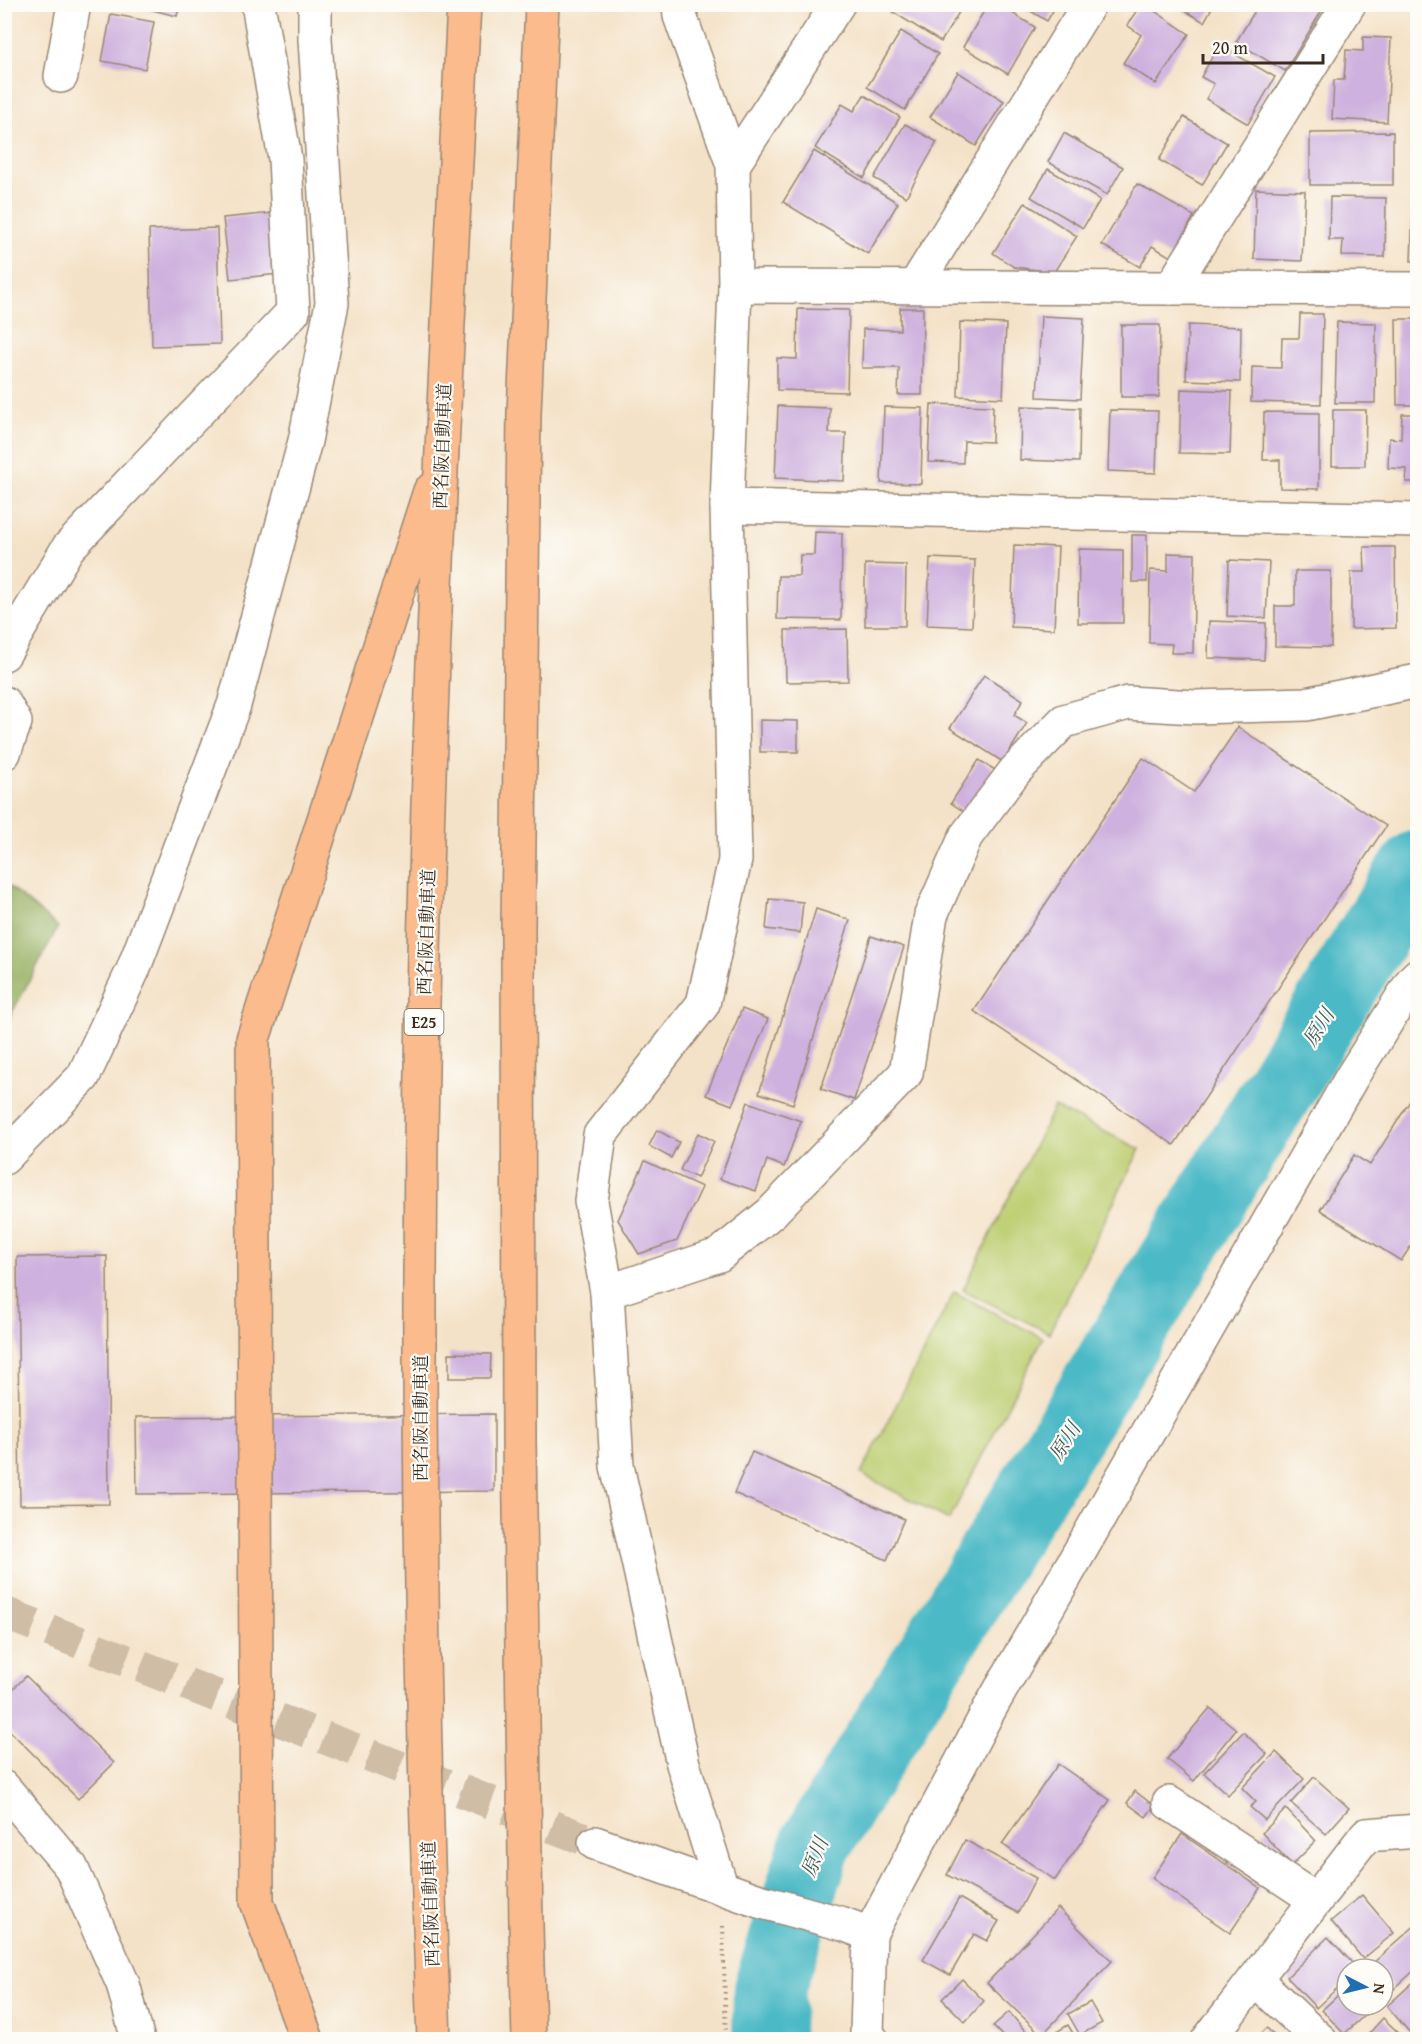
<svg xmlns="http://www.w3.org/2000/svg" width="1422" height="2044" font-family="'Gentium Book Plus','Noto Serif JP',serif">
  <style>
    .green { fill: #bccd70; stroke: #7c7c47; stroke-width: 1.5 }
    .forest { fill: #95b062; stroke: #686d40; stroke-width: 1.5 }
    .lines { fill: none; stroke-linecap: round; stroke-linejoin: round }
    .river { stroke: #4cb9c6; stroke-width: 72 }
    .building { fill: #ceb1de }
    .minor-tunnel { stroke: #cfbda6; stroke-width: 33; stroke-dasharray: 33 16; stroke-linecap: butt }
    .minor-casing { stroke: #988673; stroke-width: 36 }
    .highway-casing { stroke: #988673; stroke-width: 36 }
    .path { stroke: #988673; stroke-width: 4; stroke-dasharray: 1.5 4.5; stroke-linecap: butt }
    .minor { stroke: #fff; stroke-width: 33 }
    .highway { stroke: #fbbb8d; stroke-width: 33 }
    .labels { text-anchor: middle; dominant-baseline: central; stroke-width: 4.5; stroke-linejoin: round; paint-order: stroke }
    .shield { fill: #fdfcf7; stroke: #75695f; stroke-width: 1.5 }
    .shield-label { font-size: 16px; font-weight: bold; fill: #3b2a1e }
    .street-label { font-size: 18px; fill: #3b2a1e; stroke: #fdfcf7 }
    .water-label { font-size: 20px; font-style: italic; fill: #415c59; stroke: #fdfcf7 }
  </style>
  <rect width="100%" height="100%" fill="#fdfcf7"/>
  <filter id="ink" filterUnits="userSpaceOnUse"><feTurbulence type="fractalNoise" baseFrequency=".0167" numOctaves="2"/><feDisplacementMap in="SourceGraphic" scale="12" xChannelSelector="R" yChannelSelector="G"/><feConvolveMatrix kernelMatrix="1 2 1 2 8 2 1 2 1" color-interpolation-filters="sRGB"/></filter>
  <filter id="wash" filterUnits="userSpaceOnUse"><feTurbulence type="fractalNoise" baseFrequency=".008" numOctaves="4" result="noise"/><feDisplacementMap in="SourceGraphic" scale="24" xChannelSelector="R" yChannelSelector="G"/><feGaussianBlur stdDeviation="1.35" result="paint"/><feColorMatrix in="noise" values="0 0 0 0 0 0 0 0 0 0 0 0 0 0 0 0 0 1.4 0 .05"/><feComposite in="paint" operator="in"/></filter>
  <g filter="url(#wash)">
    <rect width="100%" height="100%" fill="#f4e2c8"/>
    <!-- green -->
    <g class="green">
      <path d="M1054 1107 1140 1149 1049 1333 963 1290Z"/>
      <path d="M954 1292 1043 1338 949 1520 861 1474Z"/>
    </g>
    <!-- forest -->
    <path class="forest" d="M5 883 58 927 5 1026Z"/>
    <g class="lines">
      <!-- river -->
      <path class="river" d="M768 2040 769 1989 816 1844 1407 880 1418 866"/>
    </g>
    <g id="blocks">
      <!-- building -->
      <g class="building">
        <path d="M898 4H964L941 42 893 12Z"/>
        <path d="M988 4H997L1035 27 1008 74 963 47Z"/>
        <path d="M1019 4H1057L1047 21Z"/>
        <path d="M1141 4H1144L1189 34 1156 84 1123 63 1141 35 1127 25Z"/>
        <path d="M1173 4H1214L1204 22Z"/>
        <path d="M1259 4H1309L1321 12 1285 71 1236 42Z"/>
        <path d="M132 5H180L177 16Z"/>
        <path d="M111 14 154 22 145 69 102 61Z"/>
        <path d="M901 31 938 54 905 110 867 87Z"/>
        <path d="M1363 37 1391 38 1387 122 1332 119 1334 80H1344L1346 50 1363 51Z"/>
        <path d="M1219 45 1275 77 1248 124 1206 99 1214 84 1201 77Z"/>
        <path d="M958 72 1004 101 976 146 930 117Z"/>
        <path d="M864 95 900 117 864 178 815 148 842 104 854 111Z"/>
        <rect x="1415" y="102" width="3" height="48"/>
        <path d="M1184 117 1227 143 1202 185 1159 160Z"/>
        <path d="M905 124 937 142 906 197 874 178Z"/>
        <path d="M1393 132V185H1310V133Z"/>
        <path d="M1064 133 1123 167 1107 195 1048 162Z"/>
        <path d="M814 151 898 203 868 254 783 202Z"/>
        <path d="M1048 169 1100 200 1083 228 1031 197Z"/>
        <path d="M1414 181H1418V261H1411Z"/>
        <path d="M1137 184 1194 216 1171 257 1152 246 1140 267 1102 245Z"/>
        <path d="M1256 189 1305 191 1302 261 1254 259Z"/>
        <path d="M1330 197 1386 198 1385 257 1342 256 1343 240H1329Z"/>
        <path d="M1025 203 1077 236 1054 272 1014 267 993 253Z"/>
        <path d="M273 213 280 274 230 279 223 218Z"/>
        <path d="M217 228 220 344 152 346 149 230Z"/>
        <path d="M900 308H923L922 395H898L899 368H862L863 329 900 330Z"/>
        <path d="M798 309 849 310 847 392 777 390V358L797 359Z"/>
        <path d="M1300 314H1323L1321 404 1251 402 1252 367 1281 368 1282 338H1299Z"/>
        <path d="M1041 316 1084 318 1080 399 1037 397Z"/>
        <path d="M1396 319H1418V405H1397Z"/>
        <path d="M960 322 1006 324 1003 398 958 396Z"/>
        <path d="M1337 322 1376 323 1375 403H1335Z"/>
        <path d="M1121 325H1160L1159 397H1121Z"/>
        <path d="M1188 325 1241 327 1240 382 1186 380Z"/>
        <path d="M1181 389 1232 391 1230 454 1179 453Z"/>
        <path d="M931 404 993 406 992 442 964 441 963 463 928 462Z"/>
        <path d="M778 406 830 408 829 433H846L844 481 775 478Z"/>
        <path d="M1021 406 1080 408 1079 462 1020 460Z"/>
        <path d="M884 407 923 408 921 484 881 483Z"/>
        <path d="M1110 410 1158 411 1156 473 1108 471Z"/>
        <path d="M1333 410H1366L1365 466H1332Z"/>
        <path d="M1264 412 1319 413V489L1280 488V460H1263Z"/>
        <path d="M1402 414H1418V482H1406L1407 469 1388 468 1389 438 1401 439Z"/>
        <path d="M815 532 842 533 841 620 777 619 778 576H799L800 555H814Z"/>
        <rect x="1132" y="535" width="15" height="47"/>
        <path d="M1014 545 1058 547 1054 629 1011 627Z"/>
        <path d="M1364 547H1395L1396 628 1351 629V572H1365Z"/>
        <path d="M1079 549 1123 550V623H1078Z"/>
        <path d="M1168 553 1195 554 1193 653H1171L1172 644 1149 643 1150 570 1168 571Z"/>
        <path d="M930 558 975 560 972 627 927 625Z"/>
        <path d="M1229 560 1269 562 1266 618 1227 616Z"/>
        <path d="M865 564 906 565 905 626H865Z"/>
        <path d="M1295 571H1331V647L1275 646V606H1295Z"/>
        <path d="M1209 621 1266 623 1264 660 1208 658Z"/>
        <path d="M847 629 848 681 786 682 785 630Z"/>
        <path d="M984 675 1023 700 1014 715 1027 723 1003 762 950 728Z"/>
        <path d="M760 720 798 721V752H760Z"/>
        <path d="M1238 727 1386 826 1174 1145 974 1011 1143 758 1194 792Z"/>
        <path d="M979 760 1000 773 972 817 951 803Z"/>
        <path d="M769 899 803 902 800 933 766 929Z"/>
        <path d="M816 909 850 920 793 1104 759 1093Z"/>
        <path d="M871 936 904 947 854 1100 821 1089Z"/>
        <path d="M742 1009 768 1019 732 1105 706 1095Z"/>
        <path d="M1418 1088V1235L1401 1261 1320 1210 1354 1155 1370 1165Z"/>
        <path d="M748 1102 801 1121 784 1167 767 1160 756 1191 720 1179Z"/>
        <path d="M657 1130 679 1142 671 1158 649 1146Z"/>
        <path d="M698 1133 714 1141 697 1178 680 1170Z"/>
        <path d="M645 1161 702 1187 677 1241 639 1254 618 1220Z"/>
        <path d="M107 1256 109 1504 20 1505 17 1257Z"/>
        <path d="M449 1353 491 1354 490 1378H449Z"/>
        <path d="M494 1414V1491L137 1494 136 1417Z"/>
        <path d="M752 1452 904 1519 887 1560 734 1493Z"/>
        <path d="M26 1676 114 1763 78 1799 4 1725V1698Z"/>
        <path d="M1210 1708 1236 1729 1194 1781 1167 1759Z"/>
        <path d="M1243 1732 1267 1754 1228 1795 1204 1773Z"/>
        <path d="M1276 1752 1304 1779 1265 1820 1250 1807 1256 1802 1242 1788Z"/>
        <path d="M1058 1764 1110 1800 1055 1880 1002 1844Z"/>
        <path d="M1314 1777 1349 1808 1326 1834 1291 1803Z"/>
        <path d="M1135 1791 1154 1806 1146 1817 1127 1803Z"/>
        <path d="M1286 1809 1316 1841 1292 1865 1262 1833Z"/>
        <path d="M1182 1834 1260 1888 1230 1933 1152 1878Z"/>
        <path d="M965 1840 1036 1878 1018 1913 947 1875Z"/>
        <path d="M1362 1895 1394 1933 1363 1959 1331 1921Z"/>
        <path d="M959 1898 999 1921 987 1941 974 1934 950 1975 923 1960Z"/>
        <path d="M1058 1908 1112 1961 1042 2035 987 1983Z"/>
        <path d="M1418 1923V1967L1394 1989 1383 1976V1969H1376L1372 1964Z"/>
        <path d="M1328 1937 1358 1969H1347V1979L1316 2008 1287 1977Z"/>
        <path d="M1418 1978V2038L1416 2040 1387 2006Z"/>
        <path d="M962 1979 984 2001 965 2022 942 1999Z"/>
        <path d="M1347 1987V2005H1376L1344 2034 1322 2010Z"/>
        <path d="M1090 2002 1102 2023 1080 2035 1068 2014Z"/>
        <path d="M1009 2012 1033 2040H1006L993 2026Z"/>
        <path d="M1383 2018 1406 2040H1363Z"/>
        <path d="M1068 2025 1077 2040H1043Z"/>
        <path d="M1267 2028 1278 2040H1254Z"/>
      </g>
    </g>
  </g>
  <g filter="url(#ink)">
    <use href="#blocks" fill-opacity="0" stroke="#988673" stroke-width="1.5"/>
    <g class="lines">
      <!-- minor-tunnel -->
      <path class="minor-tunnel" d="M4 1613 595 1843"/>
      <!-- minor casing -->
      <g class="minor-casing">
        <g id="minor">
          <path d="M679 4 680 16 733 165 735 286 727 506 735 860 703 1004 600 1135 591 1201 607 1292 617 1466 683 1764 721 1886"/>
          <path d="M61 76 74 4"/>
          <path d="M733 165 838 4"/>
          <path d="M735 286 1418 289"/>
          <path d="M915 286 1089 4"/>
          <path d="M1171 288 1349 4"/>
          <path d="M727 506 1418 520"/>
          <path d="M4 654 68 548 293 312 285 159 258 4"/>
          <path d="M4 703 15 722 4 753"/>
          <path d="M4 1158 83 1077 133 970 234 705 305 441 332 303 315 39V4"/>
          <path d="M607 1292 719 1255 771 1213 906 1073 931 915 966 836 1015 771 1064 721 1128 703 1195 707 1306 704 1418 681"/>
          <path d="M4 1788 71 1867 123 1984 138 2040"/>
          <path d="M1169 1803 1316 1900"/>
          <path d="M595 1843 759 1901 843 1924 870 1934"/>
          <path d="M1255 1979 1320 2040"/>
          <path d="M872 2040 867 2033 870 1934 990 1708 1353 1075 1413 980 1418 975"/>
          <path d="M1208 2040 1366 1835 1418 1831"/>
        </g>
      </g>
      <!-- highway casing -->
      <g class="highway-casing">
        <g id="highway">
          <path d="M307 2040 257 1902 253 1039 430 491"/>
          <path d="M434 2040C420 1678 416 1317 424 955 431 638 448 321 464 4"/>
          <path d="M529 2040 526 1926 519 1440 518 928 524 413 542 4"/>
        </g>
      </g>
      <!-- path -->
      <path class="path" d="M723 1926 726 2040"/>
      <!-- minor -->
      <use href="#minor" class="minor"/>
      <!-- highway -->
      <use href="#highway" class="highway"/>
    </g>
  </g>
  <g class="labels">
    <!-- shield labels -->
    <rect class="shield" x="404.5" y="1009" width="39" height="26" rx="4.5"/>
    <g class="shield-label">
      <text x="424" y="1022">E25</text>
    </g>
    <!-- street labels -->
    <g class="street-label">
      <text transform="translate(442 446) rotate(-88)">西名阪自動車道</text>
      <text transform="translate(426 932) rotate(-88)">西名阪自動車道</text>
      <text transform="translate(420 1418) rotate(-90)">西名阪自動車道</text>
      <text transform="translate(430 1904) rotate(-92)">西名阪自動車道</text>
    </g>
    <!-- water labels -->
    <g class="water-label">
      <text transform="translate(1318 1027) rotate(-58)">原川</text>
      <text transform="translate(1064 1441) rotate(-58)">原川</text>
      <text transform="translate(814 1857) rotate(-68)">原川</text>
    </g>
  </g>
  <!-- margin -->
  <rect width="1422" height="2044" fill="none" stroke="#fdfcf7" stroke-width="24"/>
  <!-- north arrow -->
  <g transform="translate(1365 1987) rotate(97)"><circle r="28" fill="#fdfcf7" stroke="#afa8a0" stroke-width="1.5"/>
  <path d="M0-4.5L10 22L0 15L-10 22Z" fill="#1f6fb2"/>
  <text y="-9" font-size="16" font-weight="bold" text-anchor="middle" fill="#3b2a1e">N</text>
  </g>
  <!-- scale -->
  <path d="M1203 54v9h120v-9" fill="none" stroke="#3b2a1e" stroke-width="3"/>
  <text x="1212" y="54" font-size="18" fill="#3b2a1e" stroke="#fdfcf7" stroke-width="4.5" paint-order="stroke">20 m</text>
</svg>
